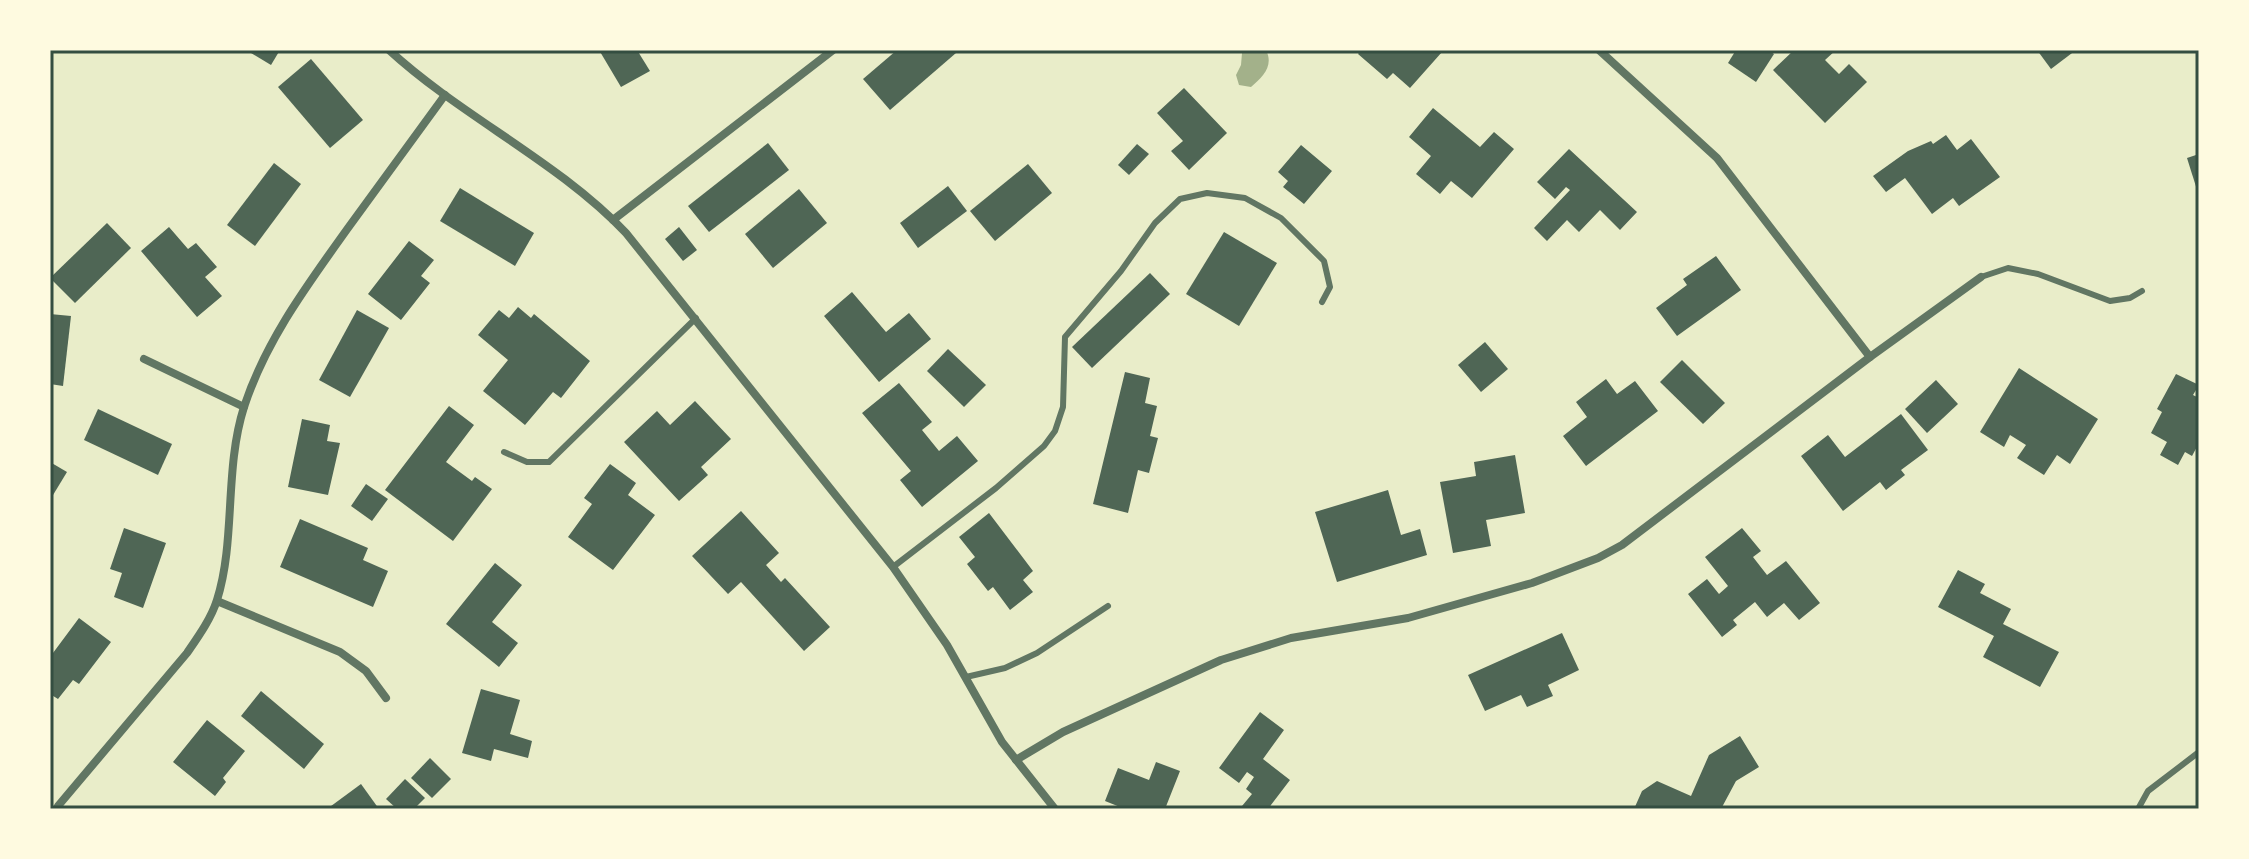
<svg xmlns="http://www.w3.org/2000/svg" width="2249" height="859" font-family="'Playfair Display',serif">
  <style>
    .water { fill: #a3b18a }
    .building { fill: #4f6655 }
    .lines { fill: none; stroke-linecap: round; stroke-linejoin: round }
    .service { stroke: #617663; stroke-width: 6 }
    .minor { stroke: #617663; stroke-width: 8 }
    .neatline { fill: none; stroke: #344e41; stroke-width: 3 }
  </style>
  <rect width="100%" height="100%" fill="#e9edc9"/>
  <!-- water -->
  <path class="water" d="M1266 50C1274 66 1263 77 1251 87L1239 85 1236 75 1241 65 1242 53Z"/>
  <!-- building -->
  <g class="building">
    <path d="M246 50H280L271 65Z"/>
    <path d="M599 50H637L650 71 621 87Z"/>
    <path d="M897 50H953L956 53 890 110 863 79Z"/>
    <path d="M1361 50H1439L1442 52 1410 88 1393 73 1387 79 1358 54Z"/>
    <path d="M1736 50H1768L1774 54 1756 82 1728 63Z"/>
    <path d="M1794 50H1836L1825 60 1839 74 1849 64 1867 82 1825 123 1773 70Z"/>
    <path d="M2037 50H2076L2051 69Z"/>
    <path d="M311 59 363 120 330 148 278 87Z"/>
    <path d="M1184 88 1227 133 1189 170 1171 151 1183 141 1157 113Z"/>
    <path d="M1433 108 1480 147 1494 132 1514 149 1472 198 1451 181 1440 194 1416 174 1431 156 1409 137Z"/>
    <path d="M1946 135 1957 150 1971 139 2000 177 1959 206 1953 198 1932 214 1905 178 1886 192 1873 176 1908 151 1931 141 1933 144Z"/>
    <path d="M768 143 789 170 709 232 688 206Z"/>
    <path d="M1137 144 1149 154 1129 175 1118 165Z"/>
    <path d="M1301 145 1332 171 1304 204 1283 187 1288 181 1278 172Z"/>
    <path d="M1569 149 1637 212 1620 230 1600 210 1579 232 1567 220 1547 241 1534 228 1570 190 1566 187 1555 199 1537 182Z"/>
    <path d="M2199 154V193H2198L2187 158Z"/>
    <path d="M274 163 301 184 255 246 227 225Z"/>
    <path d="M1028 164 1052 193 995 241 970 211Z"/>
    <path d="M948 186 967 211 918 248 900 223Z"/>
    <path d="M460 188 534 233 515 266 440 221Z"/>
    <path d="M799 189 827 223 773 268 745 234Z"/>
    <path d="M107 223 131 248 75 303 50 278Z"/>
    <path d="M169 227 188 249 196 243 217 267 205 277 222 296 197 317 141 251Z"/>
    <path d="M679 227 697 250 683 261 665 239Z"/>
    <path d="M1224 232 1277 263 1239 326 1186 294Z"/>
    <path d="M409 241 434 260 421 276 430 283 401 320 368 294Z"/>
    <path d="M1716 256 1741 290 1677 336 1656 308 1687 285 1683 279Z"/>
    <path d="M1150 273 1170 294 1092 368 1072 347Z"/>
    <path d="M852 292 886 332 909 313 931 339 879 382 824 316Z"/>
    <path d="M518 307 531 318 534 314 590 361 561 398 553 392 525 425 483 391 508 360 478 335 499 310 509 318Z"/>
    <path d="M357 310 389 328 350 397 319 380Z"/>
    <path d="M50 314 71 316 63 386 50 384Z"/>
    <path d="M1485 342 1508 369 1481 392 1458 365Z"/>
    <path d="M948 349 986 385 964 407 927 371Z"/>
    <path d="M1682 360 1725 403 1703 424 1660 382Z"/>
    <path d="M2019 368 2098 419 2070 464 2057 455 2044 475 2017 458 2026 445 2010 435 2004 447 1980 432Z"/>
    <path d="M1125 372 1150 378 1145 403 1157 406 1150 436 1158 438 1149 473 1138 470 1128 513 1093 504Z"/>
    <path d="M2176 374 2199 385 2193 395 2199 398V443L2192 456 2185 452 2178 465 2160 455 2167 442 2151 433 2162 412 2157 409Z"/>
    <path d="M1606 379 1617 394 1635 381 1658 411 1586 466 1563 436 1587 417 1576 402Z"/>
    <path d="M1936 380 1958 404 1927 433 1905 409Z"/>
    <path d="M899 383 932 422 922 430 939 451 957 436 978 461 922 507 900 480 911 471 862 413Z"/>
    <path d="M695 401 731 439 701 467 708 475 679 501 624 442 657 411 670 425Z"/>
    <path d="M449 406 474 425 446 462 472 481 475 477 492 489 453 541 385 490Z"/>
    <path d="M98 409 172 444 158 475 84 440Z"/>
    <path d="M1901 414 1928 450 1901 470 1905 475 1886 490 1880 482 1843 511 1801 456 1828 435 1845 457Z"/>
    <path d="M302 419 330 425 327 441 340 443 328 495 288 487Z"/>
    <path d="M1515 455 1525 513 1486 520 1491 546 1453 553 1440 482 1476 476 1474 462Z"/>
    <path d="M50 462 67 472 50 500Z"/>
    <path d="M610 464 636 483 628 495 655 515 613 570 568 537 592 504 584 498Z"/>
    <path d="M366 484 388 499 372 521 351 506Z"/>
    <path d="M1388 490 1401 535 1420 529 1427 555 1337 582 1315 512Z"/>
    <path d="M741 511 779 553 766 565 781 582 785 578 830 627 804 651 741 582 728 594 692 556Z"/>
    <path d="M989 513 1033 571 1023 580 1033 592 1010 610 993 587 988 591 967 564 975 557 959 537Z"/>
    <path d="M300 519 368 548 363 560 388 571 373 607 280 567Z"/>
    <path d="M124 528 166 543 143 608 114 597 122 573 110 569Z"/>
    <path d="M1742 528 1761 551 1753 557 1767 575 1786 561 1820 603 1799 620 1784 603 1767 617 1755 602 1733 620 1737 625 1722 637 1688 594 1707 579 1719 594 1728 586 1705 557Z"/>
    <path d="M495 563 522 585 492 622 518 643 499 667 446 624Z"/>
    <path d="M1958 570 1985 584 1980 593 2011 609 2003 624 2059 652 2040 687 1983 657 1994 636 1938 607Z"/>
    <path d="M79 618 111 642 79 684 73 680 58 699 50 694V657Z"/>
    <path d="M1562 633 1579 670 1548 685 1553 696 1527 707 1521 695 1485 711 1468 675Z"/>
    <path d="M481 689 520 700 510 734 532 741 528 758 494 749 491 761 462 753Z"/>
    <path d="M261 691 324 744 304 769 241 716Z"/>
    <path d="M1260 712 1284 730 1263 759 1290 780 1268 809H1246L1242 806 1252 794 1246 789 1254 777 1247 772 1239 783 1219 768Z"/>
    <path d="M207 720 245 751 223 778 226 782 215 796 173 762Z"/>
    <path d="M1740 736 1759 767 1736 781 1721 809H1634L1642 791 1657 781 1691 796 1709 755Z"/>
    <path d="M430 758 451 779 432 798 411 778Z"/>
    <path d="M1156 762 1180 771 1165 809H1125L1105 801 1118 768 1149 780Z"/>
    <path d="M405 779 425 798 414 809H397L386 799Z"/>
    <path d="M361 784 379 809H327Z"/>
  </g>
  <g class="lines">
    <!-- service -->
    <g class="service">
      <path d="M1981 277 2008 268 2038 274 2110 301 2130 298 2142 291"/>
      <path d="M504 452 527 462H549L696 318"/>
      <path d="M893 567 996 488 1044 446 1055 431 1063 407 1065 337 1121 271 1155 223 1180 199 1207 193 1245 198 1281 218 1324 261 1330 287 1322 302"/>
      <path d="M966 677 1005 668 1037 653 1108 606"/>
      <path d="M2138 809 2148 791 2199 752"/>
    </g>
    <!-- minor -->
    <g class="minor">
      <path d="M389 50C462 117 559 162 626 233L893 567 947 645 1002 742 1055 809"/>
      <path d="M1599 50 1717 158 1870 357"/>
      <path d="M613 220 833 50"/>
      <path d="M144 359 244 407"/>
      <path d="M217 601 340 652 366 671 386 698"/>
      <path d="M1016 760 1063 732 1221 660 1291 638 1408 618 1532 583 1598 558 1622 545 1870 357 1981 277"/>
      <path d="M58 806 187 653C198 637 211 619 217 600 236 540 224 470 244 407 266 340 308 284 348 228 380 184 413 139 445 95"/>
    </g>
  </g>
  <!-- border -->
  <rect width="2249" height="859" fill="none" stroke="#fefae0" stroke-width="104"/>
  <rect x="52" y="52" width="2145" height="755" class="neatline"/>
</svg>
